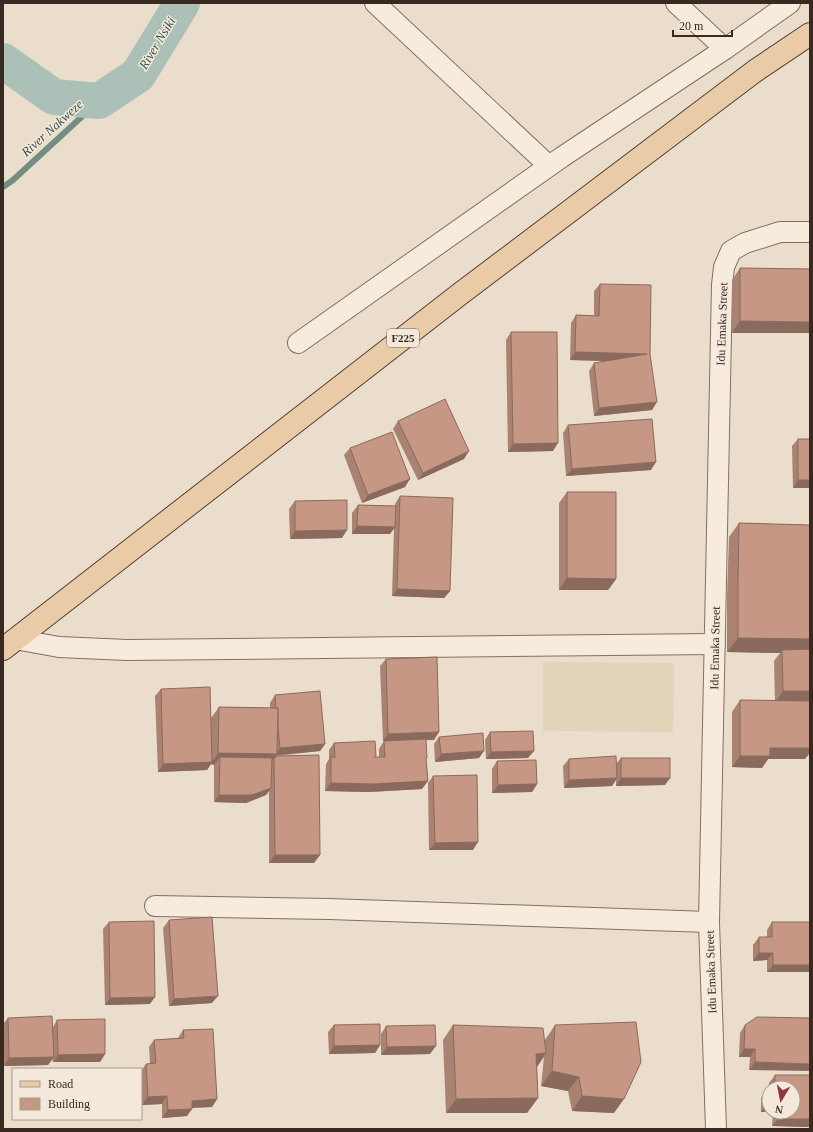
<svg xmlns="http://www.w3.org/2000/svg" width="813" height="1132" font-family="Georgia,serif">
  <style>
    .farmland { fill: #e0d4b9 }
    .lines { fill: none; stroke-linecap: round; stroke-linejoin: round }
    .stream { stroke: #728e83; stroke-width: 6 }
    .river { stroke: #abc0b7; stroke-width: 36 }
    .minor-casing { stroke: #866f60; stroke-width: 22 }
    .major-casing { stroke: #553f34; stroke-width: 24 }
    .minor { stroke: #f6ebdd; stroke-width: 20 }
    .major { stroke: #e9cca7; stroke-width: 22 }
    .wall { fill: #a98272 }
    .shaded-wall { fill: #8a6a5c }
    .building { fill: #c59784; stroke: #8a6a5c }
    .labels { text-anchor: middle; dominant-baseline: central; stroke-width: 3; stroke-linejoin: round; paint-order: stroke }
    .shield { fill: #f3e8da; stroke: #706359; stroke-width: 1 }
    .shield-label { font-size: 11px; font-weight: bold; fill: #382a22 }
    .street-label { font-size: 12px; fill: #382a22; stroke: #f3e8da }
    .water-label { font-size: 13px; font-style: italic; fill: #33564f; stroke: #f3e8da }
  </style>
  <rect width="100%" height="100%" fill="#ebddcb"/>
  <!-- farmland -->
  <path class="farmland" d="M543 662 674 663 673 732 543 731Z"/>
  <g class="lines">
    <!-- stream -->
    <path class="stream" d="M3 187 13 180 99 101"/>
    <!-- river -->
    <path class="river" d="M3 61 54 97 99 101 138 75 182 3"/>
    <!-- minor casing -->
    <g class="minor-casing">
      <g id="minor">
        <path d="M375 3 549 166"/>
        <path d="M676 3 725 49"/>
        <path d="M298 343 562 157 725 49 790 3"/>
        <path d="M15 639 59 647 127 650 715 644"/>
        <path d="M155 906 329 909 709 922"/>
        <path d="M716 1129 709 922 722 285 724 267 731 251 745 243 780 232H810"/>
      </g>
    </g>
    <!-- major casing -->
    <g class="major-casing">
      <path id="major" d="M3 649 460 294 755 71 810 34"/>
    </g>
    <!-- minor -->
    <use href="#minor" class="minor"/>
    <!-- major -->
    <use href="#major" class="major"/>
  </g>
  <!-- wall -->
  <g class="wall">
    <path d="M740 268 810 269 732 333V280Z"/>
    <path d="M600 284 650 354 652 410 594 416 589 371 594 363 606 361 570 360 571 323 576 315 594 316V291Z"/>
    <path d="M511 332 553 451 508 452 506 340Z"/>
    <path d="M398 421 464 459 418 480 393 429Z"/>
    <path d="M568 425 651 470 566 476 563 433Z"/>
    <path d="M798 439H810V488H793L792 446Z"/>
    <path d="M350 448 405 487 362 503 344 455Z"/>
    <path d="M567 492 616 579 608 590H559V503Z"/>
    <path d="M400 496 450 591 444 598 392 596 394 528 390 534H352V513L358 505 395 506V504Z"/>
    <path d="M295 501 342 538 290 539 289 509Z"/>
    <path d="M739 523 810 525 805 759H768L762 768 732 767V712L740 700 775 701 774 661 780 653 727 652V596L729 537Z"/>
    <path d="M386 659 434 740H426V759L422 789 369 792 325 791 326 764 329 759V750L334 743 375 757H379V749L384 741H383L380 666Z"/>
    <path d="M161 689 211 718 219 707 270 708V703L275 695 325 744 320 751 276 756 314 863H269V791L266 795 246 803 214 802V765L211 764 207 770 158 772 155 696Z"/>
    <path d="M490 732 528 758 486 759 485 740Z"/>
    <path d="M439 737 479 758 435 762 434 744Z"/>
    <path d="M621 758 665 785 616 786V780L612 786 564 788 563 766 569 759 616 764Z"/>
    <path d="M497 761 537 784 532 792 492 793V769Z"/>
    <path d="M433 776 473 850H429L428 783Z"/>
    <path d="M169 920 212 1003 169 1006 163 928Z"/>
    <path d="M109 922 150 1004 105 1005 103 929Z"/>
    <path d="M772 922H810V972H767V960L753 961V945L759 937H767V930Z"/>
    <path d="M8 1018 53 1027 57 1020 105 1054 100 1062H53L52 1059 48 1065 4 1066 3 1024Z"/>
    <path d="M810 1018 749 1070 750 1057H739L740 1033 745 1025Z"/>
    <path d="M334 1025 380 1045 375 1053 329 1054 328 1032Z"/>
    <path d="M453 1025 545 1040 555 1025 614 1113 572 1111 568 1091 541 1086 544 1057 537 1067 538 1098 527 1113H446L443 1040Z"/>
    <path d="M386 1026 430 1054 381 1055V1034Z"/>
    <path d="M183 1030 217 1099 212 1107 192 1108 187 1116 162 1118V1104L142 1105 141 1071 146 1064H150L149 1047 154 1040 178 1038Z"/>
    <path d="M775 1075H810V1127L772 1126 773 1112H761V1098L766 1091 769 1112H793V1088H769V1083Z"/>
  </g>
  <!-- shaded-wall -->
  <g class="shaded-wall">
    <path d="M740 321 810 322V333H732Z"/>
    <path d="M575 352 647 354 642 362 570 360Z"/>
    <path d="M657 402 652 410 594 416 599 408Z"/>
    <path d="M558 443 553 451 508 452 513 444Z"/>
    <path d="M469 451 464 459 418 480 423 473Z"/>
    <path d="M656 462 651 470 566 476 572 469Z"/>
    <path d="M410 479 405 487 362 503 368 495Z"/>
    <path d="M798 480H810V488H793Z"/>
    <path d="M357 526 395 527 390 534H352Z"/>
    <path d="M347 530 342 538 290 539 295 531Z"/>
    <path d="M567 578 616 579 608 590H559Z"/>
    <path d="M397 589 450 591 444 598 392 596Z"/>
    <path d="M738 638 810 639V654L782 650 780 653 727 652Z"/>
    <path d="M783 691H810V702L775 703Z"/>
    <path d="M439 732 434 740 383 741 388 734Z"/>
    <path d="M325 744 320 751 277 755 274 759V758L269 766 220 757 214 765 211 764 207 770 158 772 163 764 212 762 218 753 275 754 280 748Z"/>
    <path d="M770 748H810V753L805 759H768L762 768 732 767 740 756Z"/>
    <path d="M484 751 479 758 435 762 441 754Z"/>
    <path d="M534 751 528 758 486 759 491 752Z"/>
    <path d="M617 778 612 786 564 788 569 780Z"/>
    <path d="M621 778H670L665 785 616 786Z"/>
    <path d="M428 781 422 789 369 792 325 791 331 783Z"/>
    <path d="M537 784 532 792 492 793 498 785Z"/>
    <path d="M271 788 266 795 246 803 214 802 219 795Z"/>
    <path d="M478 842 473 850H429L435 843Z"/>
    <path d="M275 855H320L314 863H269Z"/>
    <path d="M759 953H773L767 960 753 961Z"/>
    <path d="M773 965H810V972H767Z"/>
    <path d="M218 996 212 1003 169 1006 174 999Z"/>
    <path d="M155 997 150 1004 105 1005 110 998Z"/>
    <path d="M380 1045 375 1053 329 1054 334 1046Z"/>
    <path d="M436 1046 430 1054 381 1055 387 1047Z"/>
    <path d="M744 1049H755L750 1057H739Z"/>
    <path d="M546 1053 536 1068V1054Z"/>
    <path d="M105 1054 100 1062H53L58 1055Z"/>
    <path d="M54 1057 48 1065 4 1066 9 1058Z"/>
    <path d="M755 1062 810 1064V1071L749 1070Z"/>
    <path d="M552 1071 579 1077 568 1091 541 1086Z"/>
    <path d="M167 1096 162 1104 142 1105 148 1097Z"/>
    <path d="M582 1096 624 1099 614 1113 572 1111Z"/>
    <path d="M538 1098 527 1113H446L456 1099Z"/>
    <path d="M217 1099 212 1107 187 1108 192 1101Z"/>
    <path d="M766 1105H769V1112H773H761Z"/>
    <path d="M192 1109 187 1116 162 1118 168 1110Z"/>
    <path d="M778 1119H810V1127L772 1126Z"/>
  </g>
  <!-- building -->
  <g class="building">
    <path d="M740 268 810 269V322L740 321Z"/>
    <path d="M600 284 651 285 650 354 657 402 599 408 594 363 647 354 575 352 576 315 599 316Z"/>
    <path d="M511 332H557L558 443 513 444Z"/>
    <path d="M445 399 469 451 423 473 398 421Z"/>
    <path d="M652 419 656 462 572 469 568 425Z"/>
    <path d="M392 432 410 479 368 495 350 448Z"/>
    <rect x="798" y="439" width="12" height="41"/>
    <path d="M567 492H616V579L567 578Z"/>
    <path d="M400 496 453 498 450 591 397 589Z"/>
    <path d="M347 500V530L295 531V501Z"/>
    <path d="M358 505 396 506 395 527 357 526Z"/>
    <path d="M739 523 810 525V639L738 638V581Z"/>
    <path d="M810 649V691H783L782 650Z"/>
    <path d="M437 657 439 732 388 734 386 659Z"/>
    <path d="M210 687 212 762 163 764 161 689Z"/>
    <path d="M320 691 325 744 280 748 278 728V708H276L275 695Z"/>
    <path d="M740 700 810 701V748H770V756H740Z"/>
    <path d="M219 707 278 708 277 754 218 753Z"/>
    <path d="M533 731 534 751 491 752 490 732Z"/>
    <path d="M483 733 484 751 441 754 439 737Z"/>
    <path d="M426 739 427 758H426L428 781 374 784 331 783V756L335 758 334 743 375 741 376 756 374 757H385L384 741Z"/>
    <path d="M319 755 320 855H275L274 758H275L276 756Z"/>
    <path d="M616 756 617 778 569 780V759Z"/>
    <path d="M220 757 272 758 271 788 252 795H219Z"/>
    <rect x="621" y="758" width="49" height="20"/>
    <path d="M536 760 537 784 498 785 497 761Z"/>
    <path d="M477 775 478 842 435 843 433 776Z"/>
    <path d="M212 917 218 996 174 999 169 920Z"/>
    <path d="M154 921 155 997 110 998 109 922Z"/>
    <path d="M772 922H810V965H773V953H759V937H772Z"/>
    <path d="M52 1016 54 1057 9 1058 8 1018Z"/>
    <path d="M757 1017 810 1018V1064L755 1062V1049H744L745 1025Z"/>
    <path d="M105 1019V1054L58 1055 57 1020Z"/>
    <path d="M636 1022 641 1062 624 1099 582 1096 579 1077 552 1071 555 1025Z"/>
    <path d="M380 1024V1045L334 1046V1025Z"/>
    <path d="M435 1025 436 1046 387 1047 386 1026Z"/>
    <path d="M453 1025 543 1028 546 1053 536 1054 538 1098 456 1099Z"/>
    <path d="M213 1029 217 1099 192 1101V1109L168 1110 167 1096 148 1097 146 1064 156 1063 154 1040 184 1038 183 1030Z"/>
    <path d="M775 1075H810V1119H778V1112H793V1088H775Z"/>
    <rect x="766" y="1091" width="3" height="14"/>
  </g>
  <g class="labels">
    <!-- shield labels -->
    <rect class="shield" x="387" y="329" width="32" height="18" rx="3"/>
    <g class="shield-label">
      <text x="403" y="338">F225</text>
    </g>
    <!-- street labels -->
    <g class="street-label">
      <text transform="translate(722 324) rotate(-88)">Idu Emaka Street</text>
      <text transform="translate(715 648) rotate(-89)">Idu Emaka Street</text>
      <text transform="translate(711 972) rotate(-92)">Idu Emaka Street</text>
    </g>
    <!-- water labels -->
    <g class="water-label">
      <text transform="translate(157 43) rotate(-59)">River Nsiki</text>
      <text transform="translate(52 128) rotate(-42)">River Nakweze</text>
    </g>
  </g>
  <!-- border -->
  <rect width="813" height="1132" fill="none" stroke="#382a22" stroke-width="8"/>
  <!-- legend -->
  <rect x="12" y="1068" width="130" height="52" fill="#f3e8da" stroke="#a89c90"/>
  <rect x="20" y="1081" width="20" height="6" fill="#e9cca7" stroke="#a89c90"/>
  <text x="48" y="1088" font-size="12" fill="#382a22">Road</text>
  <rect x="20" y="1098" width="20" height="12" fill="#c59784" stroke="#a89c90"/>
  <text x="48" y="1108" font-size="12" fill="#382a22">Building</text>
  <!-- north arrow -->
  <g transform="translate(781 1100) rotate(190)"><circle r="19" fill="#f3e8da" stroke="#a89c90"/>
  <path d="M0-3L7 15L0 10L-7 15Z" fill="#8f3643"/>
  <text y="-6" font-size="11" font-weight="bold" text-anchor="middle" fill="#382a22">N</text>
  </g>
  <!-- scale -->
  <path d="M673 30v6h59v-6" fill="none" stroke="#382a22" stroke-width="2"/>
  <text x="679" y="30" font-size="12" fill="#382a22" stroke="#f3e8da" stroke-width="3" paint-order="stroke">20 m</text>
</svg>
